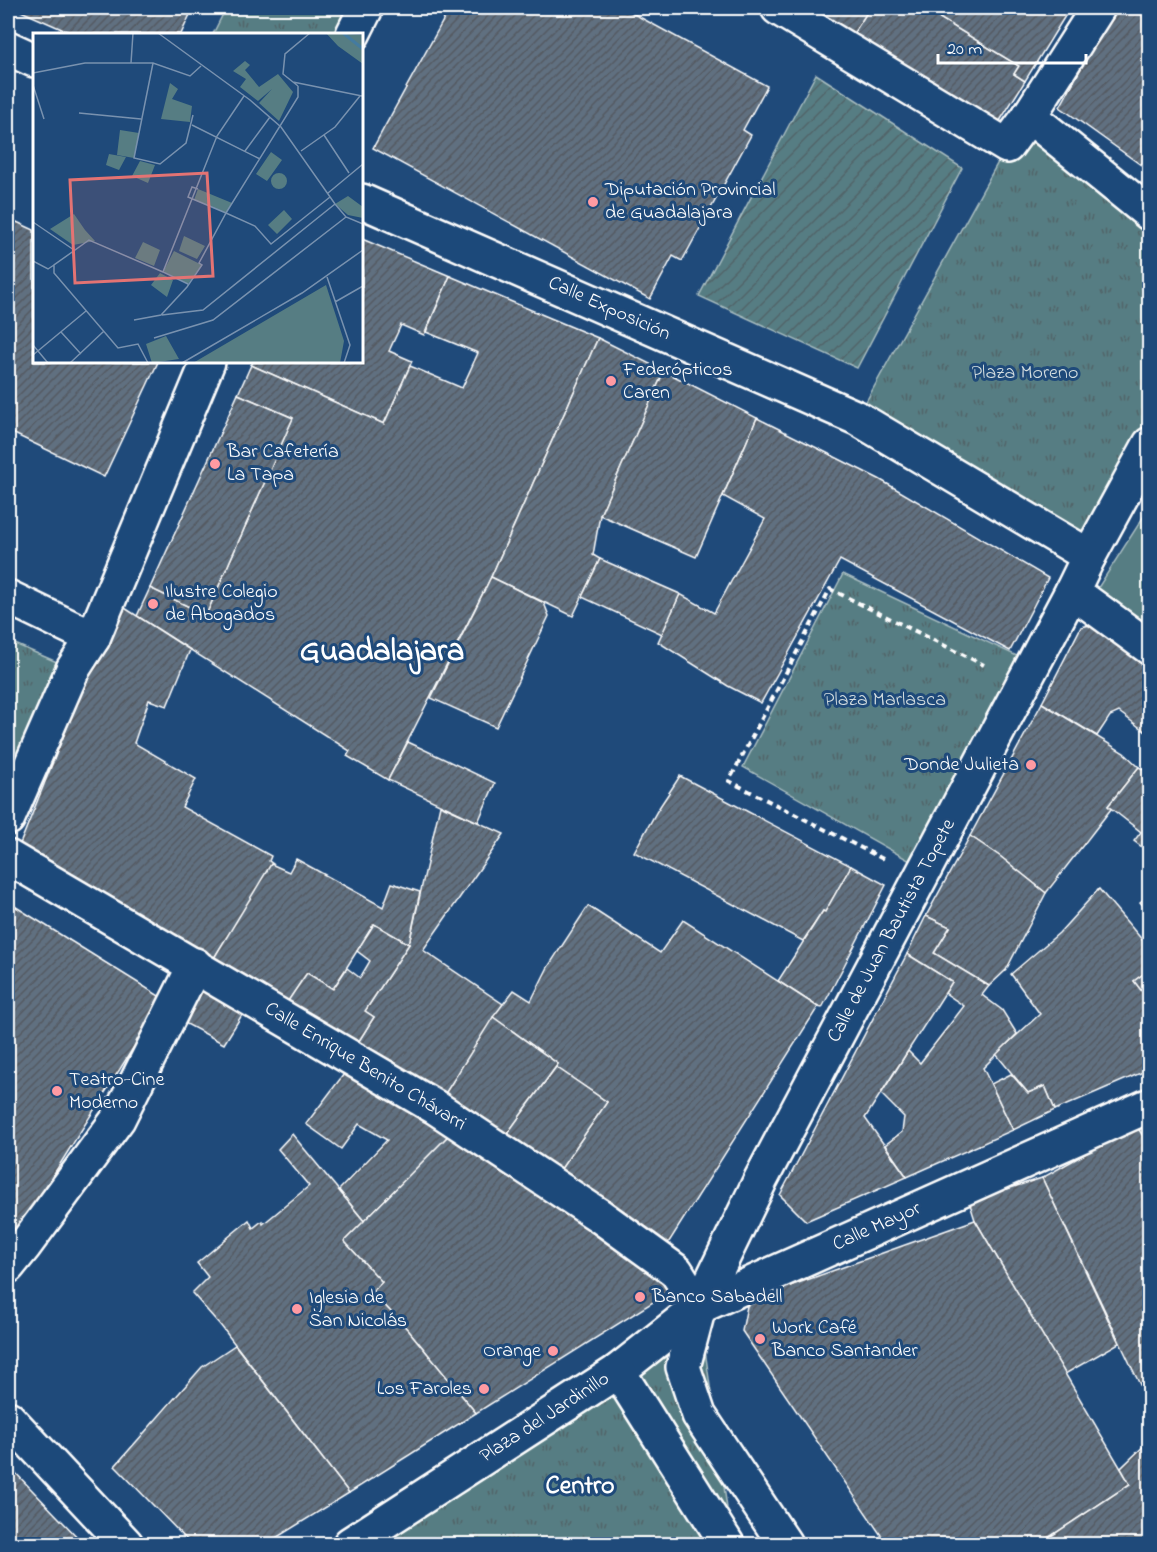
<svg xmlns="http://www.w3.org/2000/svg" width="1157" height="1552" font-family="'Indie Flower',sans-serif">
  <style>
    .grass { fill: #567d83; stroke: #aabec1; stroke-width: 1.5 }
    .park { fill: url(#park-tufts); stroke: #aabec1; stroke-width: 1.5 }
    .garden { fill: url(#garden-furrows); stroke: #aabec1; stroke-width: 1.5 }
    .building { fill: url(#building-hatch); stroke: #fff; stroke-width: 1.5 }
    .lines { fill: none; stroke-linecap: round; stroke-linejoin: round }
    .minor-casing { stroke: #fff; stroke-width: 38 }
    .path { stroke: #fff; stroke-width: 4; stroke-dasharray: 6 4.5; stroke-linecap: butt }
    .minor { stroke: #1f4a7a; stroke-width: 33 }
    .poi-dot { fill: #ff9aa2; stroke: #1f4a7a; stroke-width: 2 }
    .labels { text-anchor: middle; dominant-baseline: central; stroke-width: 6; stroke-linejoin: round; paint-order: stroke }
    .poi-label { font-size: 20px; fill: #fff; stroke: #1f4a7a; text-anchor: start }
    .street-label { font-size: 20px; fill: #fff; stroke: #1f4a7a }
    .park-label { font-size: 20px; fill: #d5dee0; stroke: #1f4a7a }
    .district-label { font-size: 26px; font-weight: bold; fill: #fff; stroke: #1f4a7a }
    .town-label { font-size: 32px; font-weight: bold; fill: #fff; stroke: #1f4a7a }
    .inset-river { fill: none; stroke: #447ba0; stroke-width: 3 }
    .inset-road { fill: none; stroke: #7992af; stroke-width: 1.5 }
    .view { fill: #e47373; fill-opacity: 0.15; stroke: #e47373; stroke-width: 3 }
    .inset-edge { fill: none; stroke: #fff; stroke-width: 3 }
  </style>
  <defs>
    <pattern id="park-tufts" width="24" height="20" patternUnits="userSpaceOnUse" patternTransform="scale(1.5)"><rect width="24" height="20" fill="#567d83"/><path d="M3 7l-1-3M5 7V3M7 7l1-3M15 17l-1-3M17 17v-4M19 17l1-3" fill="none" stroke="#516468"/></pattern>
    <pattern id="garden-furrows" width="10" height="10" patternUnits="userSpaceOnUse" patternTransform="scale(1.5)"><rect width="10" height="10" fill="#567d83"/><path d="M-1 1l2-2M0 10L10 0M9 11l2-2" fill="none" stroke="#516468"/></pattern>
    <pattern id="building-hatch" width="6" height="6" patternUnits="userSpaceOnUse" patternTransform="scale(1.5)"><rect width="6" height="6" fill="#607080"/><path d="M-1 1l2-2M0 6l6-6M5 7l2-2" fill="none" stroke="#545a61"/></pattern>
  </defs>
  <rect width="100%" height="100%" fill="#1f4a7a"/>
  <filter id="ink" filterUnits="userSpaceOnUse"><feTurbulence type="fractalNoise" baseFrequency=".0167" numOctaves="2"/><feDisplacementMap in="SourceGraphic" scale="12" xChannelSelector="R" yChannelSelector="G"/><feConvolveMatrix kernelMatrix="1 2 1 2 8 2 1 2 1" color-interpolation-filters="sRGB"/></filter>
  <g filter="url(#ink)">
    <!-- grass -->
    <path class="grass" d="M1149 508V638L1094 594Z"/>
    <!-- park -->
    <g class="park">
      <path d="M226 8H366L353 34H213Z"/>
      <path d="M1029 116 1149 214V444L1089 556 857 418 1007 146Z"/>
      <path d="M843 574 1017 656 910 861 743 767Z"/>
      <path d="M8 641 73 669 8 818Z"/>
      <path d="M699 1307 732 1544H389L379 1527Z"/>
    </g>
    <!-- garden -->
    <path class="garden" d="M816 74 962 168 857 368 699 296Z"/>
    <!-- building -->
    <g class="building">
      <path d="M14 8H193L181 34H73Z"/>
      <path d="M450 8H623L767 86 743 130 751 135 682 261 673 256 650 299 373 148Z"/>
      <path d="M801 8H870L850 39Z"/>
      <path d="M870 8H943L938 17 1019 66 1014 74 1025 81 993 132 850 39Z"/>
      <path d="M943 8H1070L1025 81 1014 74 1019 66 938 17Z"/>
      <path d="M1114 8H1150V153L1141 165 1060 107Z"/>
      <path d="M8 218 34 230V362H158L104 477 8 431Z"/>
      <path d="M362 239 450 276 424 335 401 325 389 351 412 361 384 424 251 365 253 362H362Z"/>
      <path d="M450 276 598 338 491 577 388 780 347 756 350 751 137 616 150 588 206 615 293 418 238 394 251 365 384 424 410 366 462 388 478 353 426 332Z"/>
      <path d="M598 338 664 371 600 515 593 555 600 559 573 616 491 577Z"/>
      <path d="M664 371 757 418 696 557 600 515Z"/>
      <path d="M238 394 293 418 206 615 150 588Z"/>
      <path d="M757 418 879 479 1048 578 1010 651 840 560 761 703 728 686 658 642 680 594 714 613 765 519 723 496Z"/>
      <path d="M600 559 680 594 662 634 582 597Z"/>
      <path d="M491 577 544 603 549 616 496 727 431 698Z"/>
      <path d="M117 603 190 650 167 706 149 700 134 743 196 779 182 807 271 856 269 861 273 864 214 958 16 854Z"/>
      <path d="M1104 622 1150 657V735L1119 712 1110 716 1097 736 1042 703 1081 627Z"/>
      <path d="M1042 703 1124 753 1139 767 1108 806 1111 809 1046 893 1001 857 970 836Z"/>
      <path d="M408 742 495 783 478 822 388 780Z"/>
      <path d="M1139 767 1150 773V853L1134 841 1141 832 1108 806Z"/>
      <path d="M680 776 851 866 825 912 823 911 803 941 634 852 657 811Z"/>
      <path d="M440 805 504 834 423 950 503 1004 443 1097 357 1044 374 1017 365 1011 409 944Z"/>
      <path d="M970 836 1001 857 1046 893 1006 970 989 986 934 953 950 927 926 916Z"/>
      <path d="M296 859 383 907 392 883 420 892 409 944 374 924 333 989 307 973 288 1001 214 958 271 864 289 872Z"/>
      <path d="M851 866 886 885 822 1008 818 1007 778 981 823 911 825 912Z"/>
      <path d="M1099 889 1150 949V969L1134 981 1150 1002V1069L1055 1110 1045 1086 1028 1093 996 1054 1040 1014 1011 974 1059 933Z"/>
      <path d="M1150 894V913L1140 902Z"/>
      <path d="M8 902 164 999 16 1234 8 1229V1186L9 1184 8 1183Z"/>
      <path d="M588 906 660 953 683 920 818 1007 667 1245 558 1173 607 1102 556 1067 558 1064 493 1017 514 990 531 1001 548 967Z"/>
      <path d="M926 916 950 927 934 953 989 986 982 995 1002 1010 1017 1034 983 1068 1013 1130 907 1177 885 1145 902 1132 904 1117 881 1094 908 1051 920 1063 964 1006 945 993 952 982 907 954Z"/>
      <path d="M374 924 409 944 365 1011 374 1017 357 1044 288 1001 307 973 333 989 347 968 360 978 370 961 357 951Z"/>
      <path d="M907 954 952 982 865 1118 907 1177 806 1221 780 1195Z"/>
      <path d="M1150 969V1002L1134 981Z"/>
      <path d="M200 982 245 1010 224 1044 181 1021Z"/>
      <path d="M493 1017 558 1064 504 1138 443 1097Z"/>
      <path d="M556 1067 607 1102 558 1173 504 1138Z"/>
      <path d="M347 1070 454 1130 364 1221 339 1190 387 1140 359 1124 341 1149 306 1124Z"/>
      <path d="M1011 1074 1028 1093 1045 1086 1055 1110 1013 1130 991 1084Z"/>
      <path d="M1150 1119V1147L1136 1125Z"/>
      <path d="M1136 1125 1150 1147V1384L1142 1389 1042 1178Z"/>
      <path d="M454 1130 677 1287 476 1413 409 1331 372 1292 382 1282 344 1241Z"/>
      <path d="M292 1134 364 1221 344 1241 382 1282 372 1292 409 1331 476 1413 349 1493 221 1326 192 1293 208 1277 197 1263 249 1220 253 1228 262 1221 263 1224 309 1186 278 1149Z"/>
      <path d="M1042 1178 1119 1343 1065 1374 975 1220 969 1201Z"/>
      <path d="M975 1220 1130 1484 1039 1544H887L742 1331 748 1301Z"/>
      <path d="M235 1345 349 1493 266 1544H191L115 1466 202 1367Z"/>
      <path d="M1150 1440V1544H1039L1130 1484 1121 1468Z"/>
      <path d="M8 1465 84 1544H8Z"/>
    </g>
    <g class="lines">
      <!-- minor casing -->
      <g class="minor-casing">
        <g id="minor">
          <path d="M778 8 1007 146 1029 116 1150 214"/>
          <path d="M353 34 366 8"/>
          <path d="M8 48 34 60"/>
          <path d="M1029 116 1098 8"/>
          <path d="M362 201 857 418 1089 556 1150 444"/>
          <path d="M1072 591 1150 648"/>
          <path d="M8 597 93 638 73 669 8 818"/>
          <path d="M93 638 208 362"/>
          <path d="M8 857 435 1107 600 1216 676 1271 699 1307"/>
          <path d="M8 1266 25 1245 118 1119 195 965"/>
          <path d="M618 1371 699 1307 1150 1105"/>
          <path d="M8 1418 126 1544"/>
          <path d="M350 1544 618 1371 727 1544"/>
          <path d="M785 1544 699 1415 683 1367 699 1307 761 1179 1072 591 1089 556"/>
        </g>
      </g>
      <!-- path -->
      <path class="path" d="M883 859 729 781 830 589 984 665"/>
      <!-- minor -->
      <use href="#minor" class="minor"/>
    </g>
  </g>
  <!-- markers -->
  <g class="poi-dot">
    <circle cx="593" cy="202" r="6"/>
    <circle cx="611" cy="381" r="6"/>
    <circle cx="215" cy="464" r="6"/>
    <circle cx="153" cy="604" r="6"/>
    <circle cx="1031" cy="765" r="6"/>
    <circle cx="57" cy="1091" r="6"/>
    <circle cx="640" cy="1297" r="6"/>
    <circle cx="297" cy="1309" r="6"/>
    <circle cx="760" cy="1339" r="6"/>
    <circle cx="553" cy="1351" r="6"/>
    <circle cx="484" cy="1389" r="6"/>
  </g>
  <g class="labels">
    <!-- poi labels -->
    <g class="poi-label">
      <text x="605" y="190">Diputación Provincial<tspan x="605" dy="23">de Guadalajara</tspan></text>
      <text x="623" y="370">Federópticos<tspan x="623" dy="23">Caren</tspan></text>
      <text x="227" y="452">Bar Cafetería<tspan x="227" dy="23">La Tapa</tspan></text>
      <text x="165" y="592">Ilustre Colegio<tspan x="165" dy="23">de Abogados</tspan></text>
      <text x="1019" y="765" text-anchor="end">Donde Julieta</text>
      <text x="69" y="1080">Teatro-Cine<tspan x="69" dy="23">Moderno</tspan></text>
      <text x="652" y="1297">Banco Sabadell</text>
      <text x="309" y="1298">Iglesia de<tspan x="309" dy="23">San Nicolás</tspan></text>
      <text x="772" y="1328">Work Café<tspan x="772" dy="23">Banco Santander</tspan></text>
      <text x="541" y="1351" text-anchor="end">Orange</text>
      <text x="472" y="1389" text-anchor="end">Los Faroles</text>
    </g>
    <!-- street labels -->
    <g class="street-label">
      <text transform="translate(609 309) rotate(24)">Calle Exposición</text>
      <text transform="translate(892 931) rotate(-62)">Calle de Juan Bautista Topete</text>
      <text transform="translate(365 1067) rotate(31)">Calle Enrique Benito Chávarri</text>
      <text transform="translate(877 1227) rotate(-24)">Calle Mayor</text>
      <text transform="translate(545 1418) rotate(-33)">Plaza del Jardinillo</text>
    </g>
    <!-- park labels -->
    <g class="park-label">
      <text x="1025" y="373">Plaza Moreno</text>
      <text x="885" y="700">Plaza Marlasca</text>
    </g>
    <!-- district labels -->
    <g class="district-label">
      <text x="580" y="1487">Centro</text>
    </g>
    <!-- town labels -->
    <g class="town-label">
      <text x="382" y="652">Guadalajara</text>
    </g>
  </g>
  <!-- overview -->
  <g transform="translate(33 33)">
    <rect width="330" height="330" fill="#1f4a7a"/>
    <path d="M238 119 249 127 234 148 223 141ZM76 121 93 124 86 137 73 132ZM238 148a8 8 0 1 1 16 0a8 8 0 1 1-16 0ZM251 177 259 186 244 201 235 192ZM127 240 140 247 134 264 118 252Z" fill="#567d83"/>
    <path d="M293 0 330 2V31L305 13ZM212 28 217 32 212 37 226 54 245 41 260 59 246 88 226 70 239 56 225 68 207 54 213 46 200 38ZM87 97 106 100 101 125 84 122ZM107 128 122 132 115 150 99 143ZM165 156 199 170 193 180 161 167ZM315 163 330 174V185L315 182 302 171ZM41 181 52 197 62 208 40 212 17 196ZM110 209 127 217 121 233 102 225ZM141 218 169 232 155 251 130 239ZM293 252 311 308 307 330H160Z" fill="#567d83"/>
    <path d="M137 50 145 56 139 66 159 73 157 89 128 86ZM151 203 172 213 164 226 146 218ZM133 303 146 326 119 330 113 311Z" fill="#567d83"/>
    <path class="inset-river" d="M310 0 330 16"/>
    <path class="inset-road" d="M125 0 217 67 248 94 302 171 313 184 330 191M98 30 100 0M120 30 101 125 127 131 153 110 160 82M0 40 52 30H120L157 43 168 33M260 49 329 63M0 52 11 86M265 53 250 41 252 21 277 0M46 80 108 86M159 92 227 126M291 102 316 140M212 118 237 84M268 118 302 94 327 63M165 156 159 154 155 164 193 180 265 64V53M295 160 330 131M0 189 41 217M0 228 15 236 21 232M294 244 317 312 311 330M155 251 130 239 184 103 211 63M302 269 330 253M129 282 170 277 302 171M101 287 128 282 154 254 169 232 166 230 193 180 222 193 238 211 297 164M28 299 48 321M121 305 180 287 313 184M0 312 15 330M0 322 53 278M37 330 71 298M115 330 105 311 85 315 21 240V232L56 207 130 239M149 330 269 260 330 217"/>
    <path class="view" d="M174 140 180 243 42 250 37 147Z"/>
    <rect width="330" height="330" class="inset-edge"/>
  </g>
  <!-- margin -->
  <rect width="1157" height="1552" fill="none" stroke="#1f4a7a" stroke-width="30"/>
  <rect x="15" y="15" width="1127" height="1522" fill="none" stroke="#fff" stroke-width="2" filter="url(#ink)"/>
  <!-- scale -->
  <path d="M938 54v9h148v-9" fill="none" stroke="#ffffff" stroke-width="3"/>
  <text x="947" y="54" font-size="18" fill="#ffffff" stroke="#1f4a7a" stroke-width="4.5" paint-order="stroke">20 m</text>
</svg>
